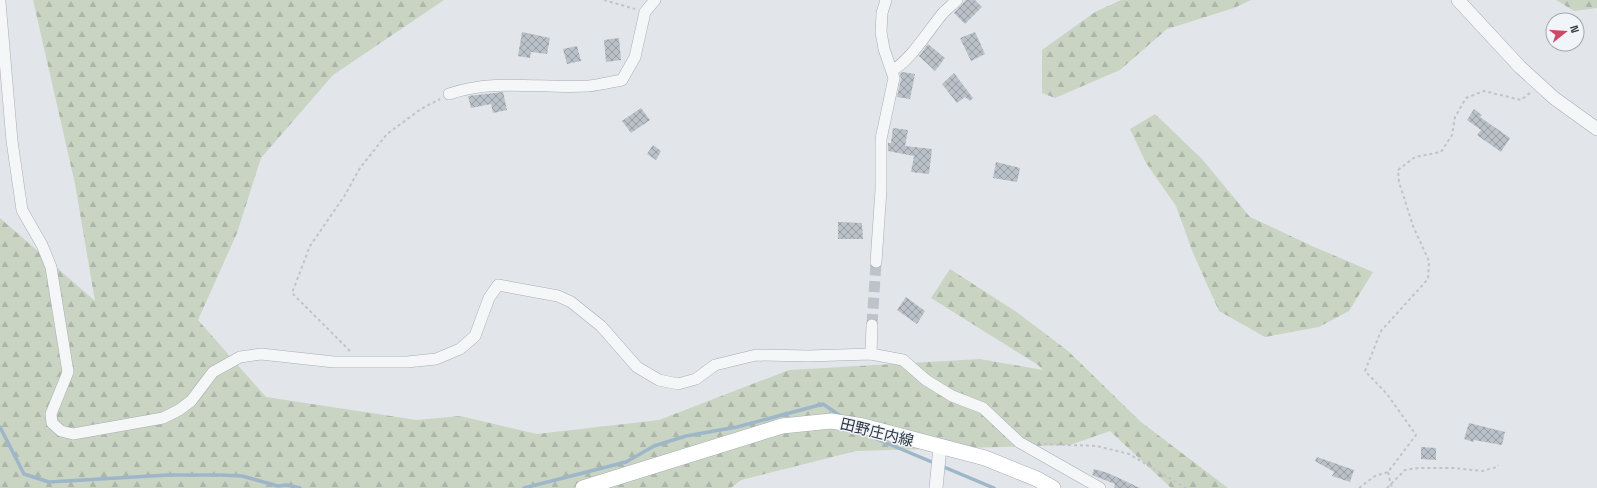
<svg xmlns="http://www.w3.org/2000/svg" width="1597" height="488" font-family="'Space Grotesk','Noto Sans JP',sans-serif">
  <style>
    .forest { fill: url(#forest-firs) }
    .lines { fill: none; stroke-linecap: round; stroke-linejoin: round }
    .stream { stroke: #9eb6c9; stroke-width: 3.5 }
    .building { fill: url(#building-cross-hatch) }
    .minor-tunnel { stroke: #bdc3c8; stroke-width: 11; stroke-dasharray: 11 5.5; stroke-linecap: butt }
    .minor-casing { stroke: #a7adb4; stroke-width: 12 }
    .tertiary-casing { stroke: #a7adb4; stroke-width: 14 }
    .secondary-casing { stroke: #a7adb4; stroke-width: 16 }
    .path { stroke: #c0c4c9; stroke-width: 2; stroke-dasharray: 3 3; stroke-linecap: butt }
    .minor { stroke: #f5f6f8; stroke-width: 11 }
    .tertiary { stroke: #f5f6f8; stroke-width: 13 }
    .secondary { stroke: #fff; stroke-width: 15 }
    .labels { text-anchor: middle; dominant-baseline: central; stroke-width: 3; stroke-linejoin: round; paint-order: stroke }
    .street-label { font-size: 15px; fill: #2a3542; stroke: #f2f5f8 }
  </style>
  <defs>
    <pattern id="forest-firs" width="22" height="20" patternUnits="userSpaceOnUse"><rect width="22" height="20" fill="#c9d4c3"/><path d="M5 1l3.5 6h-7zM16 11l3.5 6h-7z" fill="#adb7a9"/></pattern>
    <pattern id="building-cross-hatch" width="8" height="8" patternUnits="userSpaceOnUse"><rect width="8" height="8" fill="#b9c0c7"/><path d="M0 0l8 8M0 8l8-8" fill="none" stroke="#979da3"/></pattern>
  </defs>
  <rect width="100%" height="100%" fill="#e2e6ea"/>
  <!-- forest -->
  <g class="forest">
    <path d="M33 0H444L333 75 261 158 237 233 198 320 266 397 417 420 460 416 537 434 659 420 789 370 980 359 1043 370 1038 365 931 298 950 269 1018 313 1068 351 1141 422 1228 488H1171L1110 431 1070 445 856 451 741 480 731 488H0V218L95 301 75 184Z"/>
    <path d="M1121 0H1251L1234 8 1167 29 1120 70 1055 98 1042 93V50L1095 12Z"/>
    <path d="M1556 0H1597V8L1574 11Z"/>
    <path d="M1155 114 1202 159 1250 217 1312 246 1373 272 1349 311 1319 327 1265 337 1219 311 1193 253 1176 206 1146 163 1130 129Z"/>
  </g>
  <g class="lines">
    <!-- stream -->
    <g class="stream">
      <path d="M0 427 24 474 49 482 168 475H221L242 476 278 486 287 485 300 488"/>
      <path d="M869 434 877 439 994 488"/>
      <path d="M524 488 626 462 654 446 686 436 737 427 823 404 842 417"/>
    </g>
  </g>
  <!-- building -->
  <g class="building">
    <path d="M966 0H975L982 7 965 24 954 13Z"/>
    <path d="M522 32 550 38 547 54 531 52 530 58 518 56Z"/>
    <path d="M975 32 985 54 971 61 960 38Z"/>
    <path d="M619 38 621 60 606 62 604 40Z"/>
    <path d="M928 44 945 58 935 71 919 56Z"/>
    <path d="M577 46 581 61 567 64 563 49Z"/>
    <path d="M902 72 915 74 910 99 897 97 901 79 900 74Z"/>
    <path d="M954 73 973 98 970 101 965 97 957 103 942 84Z"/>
    <path d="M503 92 507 110 493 113 491 104 471 108 468 96Z"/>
    <path d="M641 108 650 120 631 133 622 121Z"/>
    <path d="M1474 109 1482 115 1480 117 1510 138 1501 152 1477 135 1481 130 1467 120Z"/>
    <path d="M893 128 908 130 905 146 932 149 929 174 911 172 914 156 888 151V143H891Z"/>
    <path d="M653 145 661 151 656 160 647 154Z"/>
    <path d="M996 162 1020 168 1017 182 993 178Z"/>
    <path d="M838 222 862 223 863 239H838Z"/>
    <path d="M906 297 925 311 917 324 897 310Z"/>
    <path d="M1469 423 1505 432 1502 445 1474 440 1473 442 1464 439Z"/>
    <path d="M1421 447 1436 448V460L1421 459Z"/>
    <path d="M1317 457 1354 470 1350 482 1332 476 1334 472 1315 461Z"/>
    <path d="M1094 469 1108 473 1140 488H1114L1115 484 1092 475Z"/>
  </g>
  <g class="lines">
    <!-- minor-tunnel -->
    <path class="minor-tunnel" d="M872 325 876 262"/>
    <!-- minor casing -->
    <g class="minor-casing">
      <g id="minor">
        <path d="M0 2 12 141 22 210 42 245 51 267 68 372 51 414 52 423 61 431 73 434 163 418 179 410 191 401 213 372 240 357 261 354 334 362H407L436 359 460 349 475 336 489 298 498 285 558 296 571 302 601 326 637 367 659 380 678 384 696 379 715 365 756 355 808 356 871 354 903 360 926 380 952 396 983 408 1019 442 1100 488"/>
        <path d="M892 70C908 64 931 27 943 13 948 8 953 4 957 0"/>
        <path d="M449 94C496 78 541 89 589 86 600 85 611 82 622 80L635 57 645 12 655 0"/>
        <path d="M876 262 881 190V139L894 78 884 49 881 32 882 13 886 0"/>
        <path d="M871 354 872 325"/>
      </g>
    </g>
    <!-- tertiary casing -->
    <g class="tertiary-casing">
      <g id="tertiary">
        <path d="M1458 0 1520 67 1554 98 1597 129"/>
        <path d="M936 488 940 447"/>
      </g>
    </g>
    <!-- secondary casing -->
    <g class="secondary-casing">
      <path id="secondary" d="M583 488 782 426 831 421 863 426 985 458 1037 479 1053 488"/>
    </g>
    <!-- path -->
    <g class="path">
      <path d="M604 0 635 9"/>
      <path d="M350 351 292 293 310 246 345 195 360 168 387 134 421 109 440 99"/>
      <path d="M1044 444 1097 446 1129 454 1186 488"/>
      <path d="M1388 472 1391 485 1395 488"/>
      <path d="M1359 488 1375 476 1388 472 1416 435 1387 394 1365 371 1381 331 1428 279 1429 261 1413 226 1399 182 1398 170 1415 157 1441 152 1452 135 1455 117 1466 98 1484 91 1521 100 1531 92"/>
      <path d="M1387 488 1405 470 1418 468H1454L1482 471 1497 467 1498 465"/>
    </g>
    <!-- minor -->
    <use href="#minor" class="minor"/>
    <!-- tertiary -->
    <use href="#tertiary" class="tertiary"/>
    <!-- secondary -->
    <use href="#secondary" class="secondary"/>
  </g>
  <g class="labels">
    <!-- street labels -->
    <g class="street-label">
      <text transform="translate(877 432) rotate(14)">田野庄内線</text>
    </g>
  </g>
  <!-- north arrow -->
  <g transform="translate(1565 32) rotate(73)"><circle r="19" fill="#f2f5f8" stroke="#a2a8af"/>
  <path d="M0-3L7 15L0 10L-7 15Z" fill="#cc4a68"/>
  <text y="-6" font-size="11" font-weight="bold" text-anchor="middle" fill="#2a3542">N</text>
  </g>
</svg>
